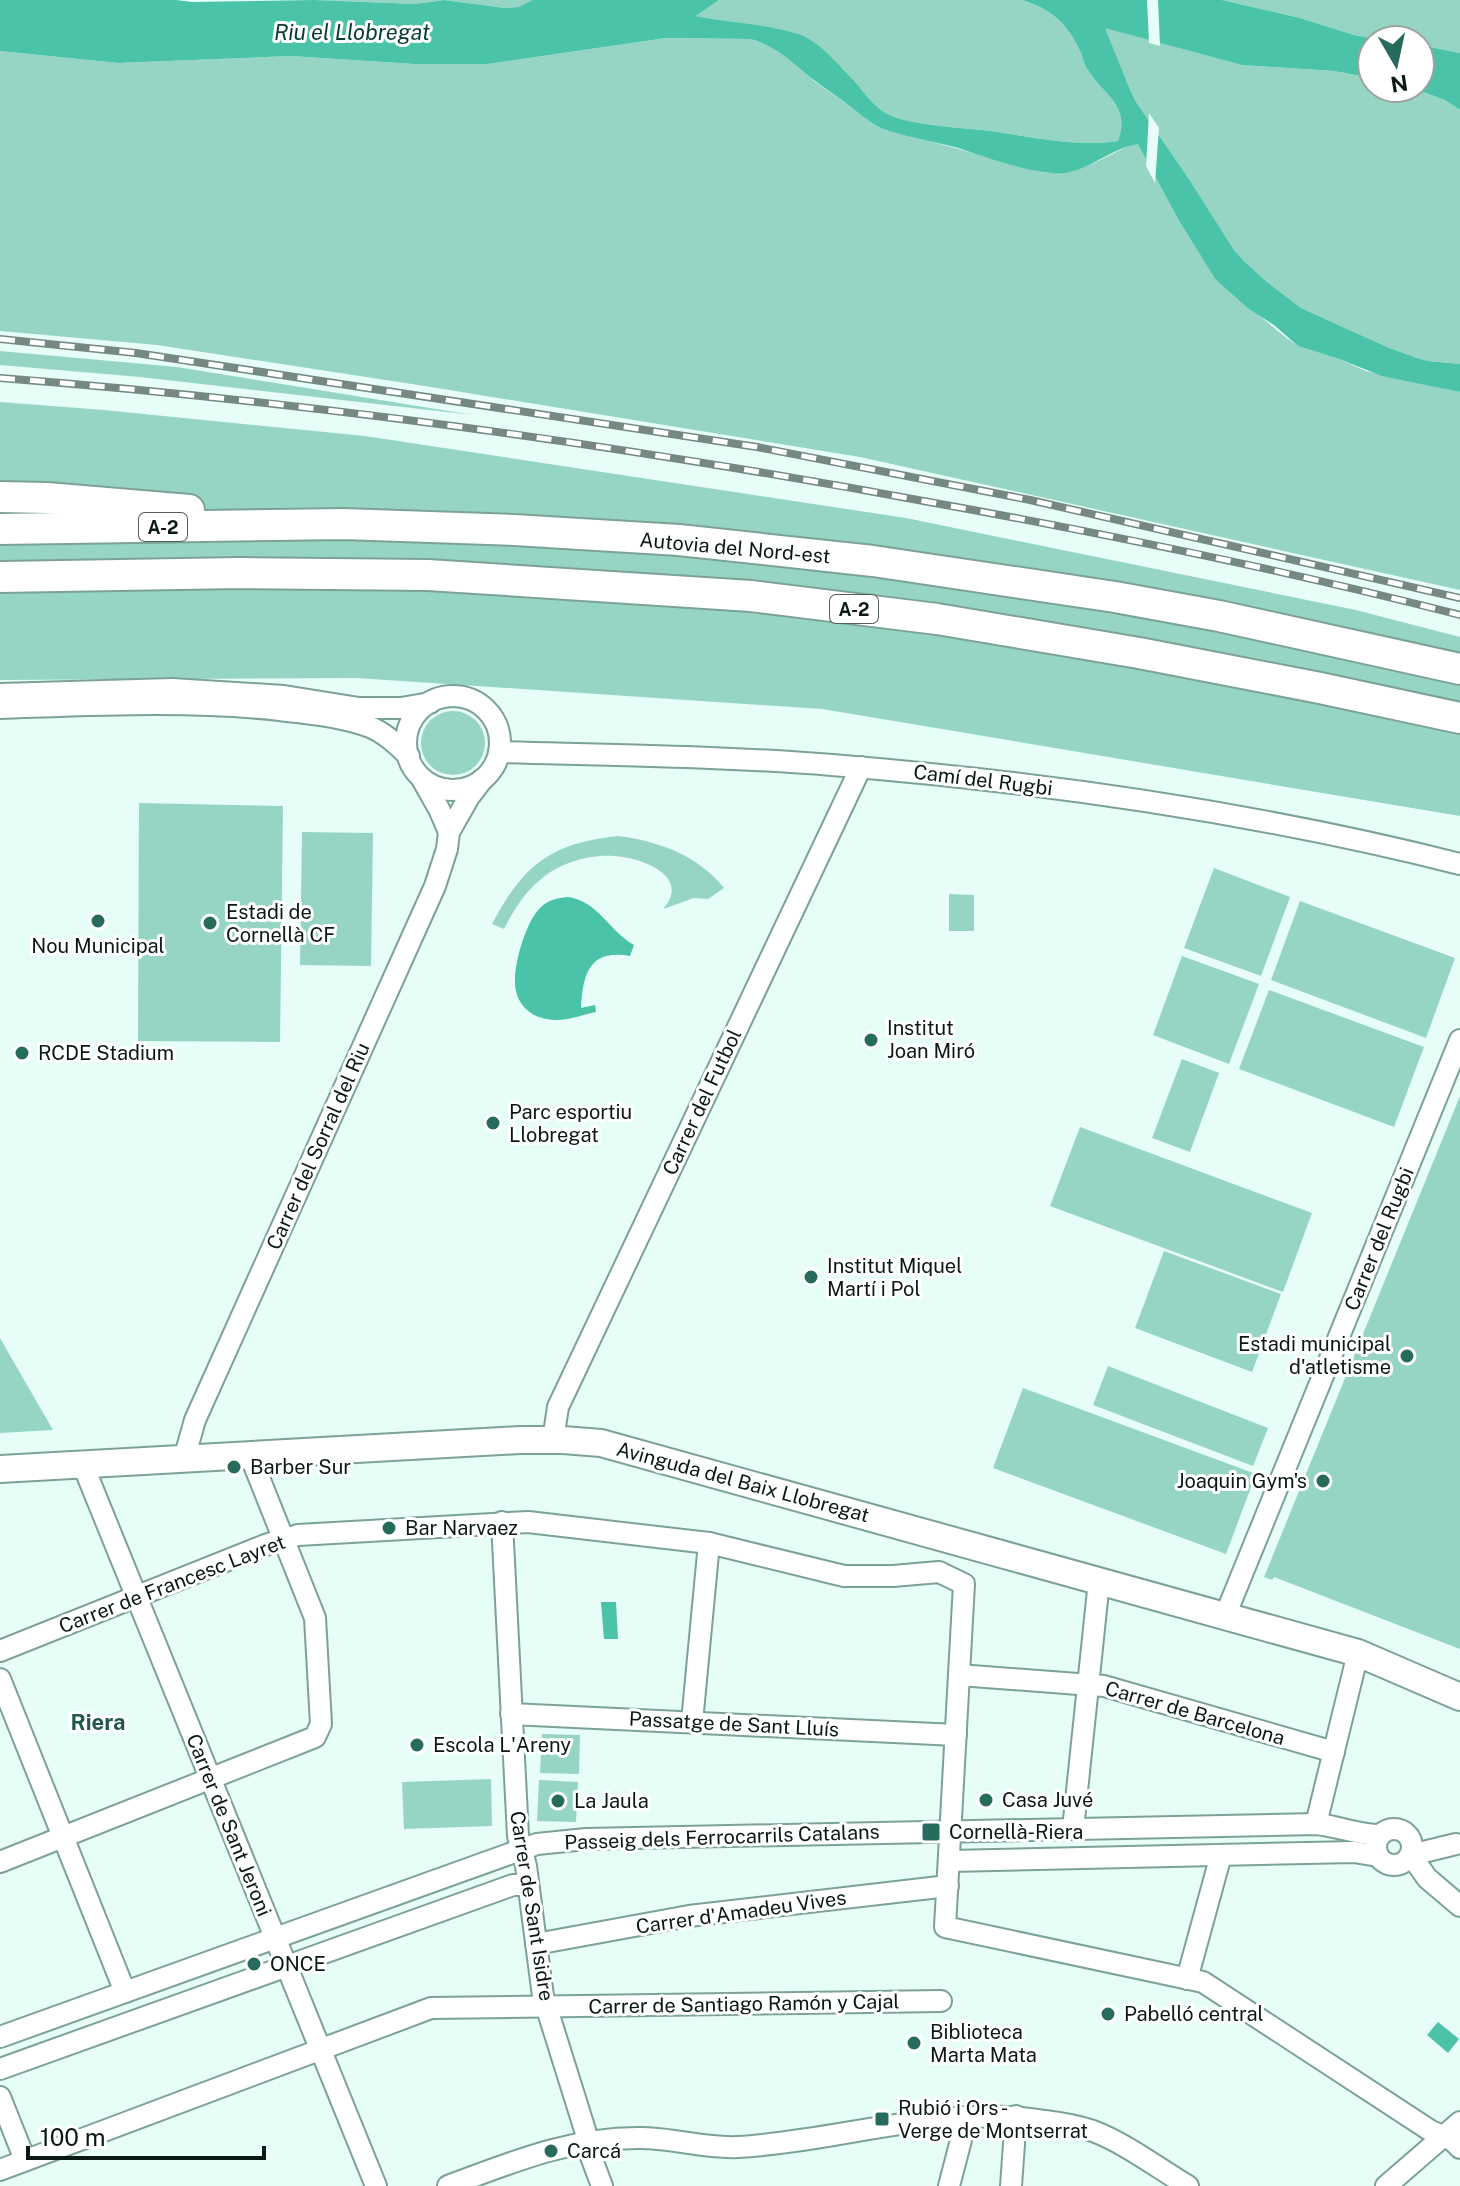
<svg xmlns="http://www.w3.org/2000/svg" width="1460" height="2186" font-family="'Public Sans',sans-serif">
  <style>
    .green { fill: #96d5c4 }
    .water { fill: #4ac3a9 }
    .pier { fill: #e6fef7 }
    .lines { fill: none; stroke-linecap: round; stroke-linejoin: round }
    .minor-casing { stroke: #7ca298; stroke-width: 24 }
    .major-casing { stroke: #7ca298; stroke-width: 30 }
    .highway-casing { stroke: #7ca298; stroke-width: 34 }
    .minor { stroke: #fff; stroke-width: 20 }
    .major { stroke: #fff; stroke-width: 26 }
    .highway { stroke: #fff; stroke-width: 30 }
    .rail-casing { stroke: #758883; stroke-width: 8 }
    .rail { stroke: #fff; stroke-width: 5; stroke-dasharray: 15; stroke-linecap: butt }
    .poi-dot { fill: #276b5c; stroke: #fff; stroke-width: 3 }
    .labels { text-anchor: middle; dominant-baseline: central; stroke-width: 6; stroke-linejoin: round; paint-order: stroke }
    .shield { fill: #fff; stroke: #545e5b; stroke-width: 2 }
    .shield-label { font-size: 18px; font-weight: bold; fill: #0a1915 }
    .street-label { font-size: 20px; fill: #0a1915; stroke: #fff }
    .poi-label { font-size: 20px; fill: #0a1915; stroke: #fff; text-anchor: start }
    .water-label { font-size: 22px; font-style: italic; fill: #053d33; stroke: #fff }
    .neighbourhood-label { font-size: 22px; font-weight: bold; fill: #22574b; stroke: #fff }
  </style>
  <rect width="100%" height="100%" fill="#e6fef7"/>
  <!-- green -->
  <g class="green">
    <path d="M314 0H532L519 7 505 8 444 0 415 4Z"/>
    <path d="M719 0H1022C1052 9 1068 24 1081 53 1083 58 1084 65 1088 70 1104 96 1131 105 1118 141 1077 147 1038 138 997 132 967 127 908 127 884 112 860 97 846 68 823 52 785 25 740 25 696 16Z"/>
    <path d="M1222 0H1460V53L1420 45V40H1382L1354 35 1300 18Z"/>
    <path d="M1104 27 1242 65 1334 71 1372 78V88H1412L1445 100 1460 110V364L1428 361 1414 357 1387 347 1301 308 1267 282 1244 261 1234 250 1189 179 1136 102 1130 91Z"/>
    <path d="M666 38 750 39 774 47 814 81 879 127 1045 173C1068 173 1087 167 1108 156 1119 151 1126 146 1138 143L1178 219 1215 279 1284 336 1298 346 1339 359 1366 371 1460 392V590L860 457 431 387 157 345 0 331V51L118 63 291 56 414 64H488Z"/>
    <path d="M0 351 177 367 473 415 140 377 0 365Z"/>
    <path d="M0 402 104 410 365 436 906 518 1356 610 1460 637V816L822 709 356 678 0 680Z"/>
    <circle cx="453" cy="743" r="32"/>
    <path d="M139 803 283 806 280 1042 138 1041Z"/>
    <path d="M302 832 373 833 371 966 300 965Z"/>
    <path d="M618 836C658 841 698 855 724 888L708 899 694 898 663 909C692 876 642 858 615 856 589 854 559 863 540 880 523 894 514 910 504 929L492 924C523 865 551 843 618 836Z"/>
    <path d="M1214 868 1290 897 1261 976 1184 948Z"/>
    <path d="M949 894 974 895V931H949Z"/>
    <path d="M1300 901 1455 958 1426 1038 1271 980Z"/>
    <path d="M1182 956 1259 984 1229 1064 1153 1035Z"/>
    <path d="M1269 990 1424 1047 1394 1127 1239 1069Z"/>
    <path d="M1182 1059 1219 1073 1190 1152 1152 1138Z"/>
    <path d="M1460 1096V1649L1274 1577 1272 1580 1264 1577Z"/>
    <path d="M1080 1127 1312 1213 1283 1292 1050 1206Z"/>
    <path d="M1164 1251 1281 1294 1252 1372 1135 1328Z"/>
    <path d="M0 1338 53 1430 0 1433Z"/>
    <path d="M1108 1366 1268 1428 1253 1466 1093 1405Z"/>
    <path d="M1023 1388 1256 1474 1226 1554 993 1468Z"/>
    <path d="M542 1734 580 1735 579 1774 540 1773Z"/>
    <path d="M491 1779 492 1826 404 1829 402 1782Z"/>
    <path d="M539 1780 578 1782 576 1822 537 1821Z"/>
  </g>
  <!-- water -->
  <g class="water">
    <path d="M0 0H176L192 2 314 0 415 4 444 0 505 8 519 7 532 0H719L696 16C730 23 766 24 798 34 820 41 839 66 854 81 864 92 871 104 884 112 908 127 967 127 997 132 1038 138 1077 147 1118 141 1131 105 1104 96 1088 70 1084 65 1083 58 1081 53 1068 24 1052 9 1022 0H1222L1300 18 1354 35 1382 40H1372V78L1334 71 1242 65 1105 28 1130 90 1136 102 1189 179 1234 250 1244 261 1267 282 1301 308 1387 347 1414 357 1428 361 1460 364V392L1382 376 1339 359 1298 346 1274 325 1249 309 1215 279 1178 219 1138 144C1112 148 1091 169 1065 173 1037 176 986 157 958 148 933 141 906 137 881 128 871 123 860 114 851 107 838 97 824 88 811 78 791 62 777 46 750 39L666 38 488 64H414L291 56 118 63 0 51Z"/>
    <path d="M1420 45 1460 53V110L1445 100 1412 88H1420Z"/>
    <path d="M568 897C598 901 609 931 634 945L630 956C589 949 583 974 581 1008L595 1005 596 1012C581 1015 563 1023 547 1019 532 1017 519 1006 516 991 511 971 525 923 540 908 548 900 557 898 568 897Z"/>
    <path d="M601 1602H616L618 1639H604Z"/>
    <path d="M1438 2022 1459 2039 1448 2053 1427 2035Z"/>
  </g>
  <!-- pier -->
  <g class="pier">
    <path d="M1147 0H1158L1160 46 1149 43Z"/>
    <path d="M1149 113 1159 128 1155 183 1146 166Z"/>
  </g>
  <g class="lines">
    <!-- minor casing -->
    <g class="minor-casing">
      <g id="minor">
        <path d="M0 694 172 689 284 696 359 708H401L430 703"/>
        <circle cx="453" cy="743" r="47"/>
        <path d="M0 708C94 705 187 700 280 710 310 714 342 716 370 727 385 733 397 745 409 756"/>
        <path d="M499 752C610 755 721 756 832 765 1043 782 1254 812 1460 864"/>
        <path d="M422 779 439 809 449 832"/>
        <path d="M553 1440 558 1407 861 767"/>
        <path d="M184 1459 195 1420 435 886 447 849 449 832 469 797 482 780"/>
        <path d="M83 1465 376 2186"/>
        <path d="M502 1522 518 1836 526 1866 543 1996 585 2130 590 2154 602 2186"/>
        <path d="M1225 1616 1460 1040"/>
        <path d="M0 1651 268 1544 298 1535 528 1522 709 1543 844 1576H893L939 1572 964 1584 945 1927 1203 1982 1431 2131 1452 2140 1460 2148"/>
        <path d="M959 1675 1104 1686 1334 1752"/>
        <path d="M0 1679 125 1992"/>
        <path d="M511 1714 956 1735"/>
        <path d="M692 1722 709 1543"/>
        <path d="M1316 1824 1358 1653"/>
        <circle cx="1394" cy="1847" r="18"/>
        <path d="M1073 1829 1099 1581"/>
        <path d="M1456 1844 1411 1855 1427 1878 1460 1906"/>
        <path d="M949 1861 1354 1852 1378 1856"/>
        <path d="M0 1862 315 1737 321 1724 315 1618 250 1455"/>
        <path d="M536 1944 689 1916 948 1886"/>
        <path d="M1187 1979 1221 1855"/>
        <path d="M0 2037 537 1844 586 1839 1316 1824C1338 1826 1358 1835 1380 1835"/>
        <path d="M0 2069 513 1885H523L529 1889"/>
        <path d="M0 2097 25 2160"/>
        <path d="M0 2170 431 2008 941 2001"/>
        <path d="M448 2186C512 2162 572 2137 641 2138 674 2138 706 2149 738 2147 841 2141 942 2104 1045 2121 1061 2123 1078 2126 1093 2131 1125 2143 1158 2168 1188 2186"/>
        <path d="M949 2186 961 2140 962 2117"/>
        <path d="M1011 2186 1016 2116"/>
        <path d="M1386 2186 1460 2122"/>
      </g>
    </g>
    <!-- major casing -->
    <g class="major-casing">
      <path id="major" d="M0 1469 520 1440H563L601 1443 1358 1653 1460 1697"/>
    </g>
    <!-- highway casing -->
    <g class="highway-casing">
      <g id="highway">
        <path d="M0 497 47 498 189 510"/>
        <path d="M0 529 343 524 514 530 679 540 873 561 1115 597 1219 616 1460 669"/>
        <path d="M0 577 240 573 428 575 751 596 937 619 1139 653 1320 688 1460 718"/>
      </g>
    </g>
    <!-- minor -->
    <use href="#minor" class="minor"/>
    <!-- major -->
    <use href="#major" class="major"/>
    <!-- highway -->
    <use href="#highway" class="highway"/>
    <!-- rail casing -->
    <g class="rail-casing">
      <g id="rail">
        <path d="M0 339 136 353 757 447 1030 500 1460 598"/>
        <path d="M0 378C312 402 621 445 929 502 1107 534 1285 570 1460 615"/>
      </g>
    </g>
    <!-- rail -->
    <use href="#rail" class="rail"/>
  </g>
  <!-- markers -->
  <g class="poi-dot">
    <circle cx="98" cy="921" r="8"/>
    <circle cx="210" cy="923" r="8"/>
    <circle cx="871" cy="1040" r="8"/>
    <circle cx="22" cy="1053" r="8"/>
    <circle cx="493" cy="1123" r="8"/>
    <circle cx="811" cy="1277" r="8"/>
    <circle cx="1407" cy="1356" r="8"/>
    <circle cx="234" cy="1467" r="8"/>
    <circle cx="1323" cy="1481" r="8"/>
    <circle cx="389" cy="1528" r="8"/>
    <circle cx="417" cy="1745" r="8"/>
    <circle cx="986" cy="1800" r="8"/>
    <circle cx="558" cy="1801" r="8"/>
    <rect x="921" y="1822" width="20" height="20" rx="4"/>
    <circle cx="254" cy="1964" r="8"/>
    <circle cx="1108" cy="2014" r="8"/>
    <circle cx="914" cy="2043" r="8"/>
    <rect x="874" y="2111" width="16" height="16" rx="4"/>
    <circle cx="551" cy="2151" r="8"/>
  </g>
  <g class="labels">
    <!-- shield labels -->
    <g class="shield">
      <rect x="139" y="513" width="48" height="28" rx="6"/>
      <rect x="830" y="595" width="48" height="28" rx="6"/>
    </g>
    <g class="shield-label">
      <text x="163" y="527">A-2</text>
      <text x="854" y="609">A-2</text>
    </g>
    <!-- street labels -->
    <g class="street-label">
      <text transform="translate(735 548) rotate(5)">Autovia del Nord-est</text>
      <text transform="translate(983 780) rotate(7)">Camí del Rugbi</text>
      <text transform="translate(702 1102) rotate(-65)">Carrer del Futbol</text>
      <text transform="translate(318 1146) rotate(-66)">Carrer del Sorral del Riu</text>
      <text transform="translate(1379 1239) rotate(-68)">Carrer del Rugbi</text>
      <text transform="translate(743 1482) rotate(15)">Avinguda del Baix Llobregat</text>
      <text transform="translate(172 1584) rotate(-21)">Carrer de Francesc Layret</text>
      <text transform="translate(1195 1713) rotate(16)">Carrer de Barcelona</text>
      <text transform="translate(734 1724) rotate(3)">Passatge de Sant Lluís</text>
      <text transform="translate(229 1825) rotate(68)">Carrer de Sant Jeroni</text>
      <text transform="translate(722 1837) rotate(-2)">Passeig dels Ferrocarrils Catalans</text>
      <text transform="translate(532 1906) rotate(81)">Carrer de Sant Isidre</text>
      <text transform="translate(741 1912) rotate(-8)">Carrer d'Amadeu Vives</text>
      <text transform="translate(744 2004) rotate(-1)">Carrer de Santiago Ramón y Cajal</text>
    </g>
    <!-- poi labels -->
    <g class="poi-label">
      <text x="226" y="912">Estadi de<tspan x="226" dy="23">Cornellà CF</tspan></text>
      <text x="98" y="946" text-anchor="middle">Nou Municipal</text>
      <text x="887" y="1028">Institut<tspan x="887" dy="23">Joan Miró</tspan></text>
      <text x="38" y="1053">RCDE Stadium</text>
      <text x="509" y="1112">Parc esportiu<tspan x="509" dy="23">Llobregat</tspan></text>
      <text x="827" y="1266">Institut Miquel<tspan x="827" dy="23">Martí i Pol</tspan></text>
      <text x="1391" y="1344" text-anchor="end">Estadi municipal<tspan x="1391" dy="23">d'atletisme</tspan></text>
      <text x="250" y="1467">Barber Sur</text>
      <text x="1307" y="1481" text-anchor="end">Joaquin Gym's</text>
      <text x="405" y="1528">Bar Narvaez</text>
      <text x="433" y="1745">Escola L'Areny</text>
      <text x="1002" y="1800">Casa Juvé</text>
      <text x="574" y="1801">La Jaula</text>
      <text x="949" y="1832">Cornellà-Riera</text>
      <text x="270" y="1964">ONCE</text>
      <text x="1124" y="2014">Pabelló central</text>
      <text x="930" y="2032">Biblioteca<tspan x="930" dy="23">Marta Mata</tspan></text>
      <text x="898" y="2108">Rubió i Ors -<tspan x="898" dy="23">Verge de Montserrat</tspan></text>
      <text x="567" y="2151">Carcá</text>
    </g>
    <!-- water labels -->
    <g class="water-label">
      <text x="352" y="32">Riu el Llobregat</text>
    </g>
    <!-- neighbourhood labels -->
    <g class="neighbourhood-label">
      <text x="98" y="1722">Riera</text>
    </g>
  </g>
  <!-- north arrow -->
  <g transform="translate(1396 64) rotate(171)"><circle r="38" fill="#ffffff" stroke="#9da3a1" stroke-width="2"/>
  <path d="M0-6L14 30L0 20L-14 30Z" fill="#276b5c"/>
  <text y="-12" font-size="22" font-weight="bold" text-anchor="middle" fill="#0a1915">N</text>
  </g>
  <!-- scale -->
  <path d="M28 2146v12h236v-12" fill="none" stroke="#0a1915" stroke-width="4"/>
  <text x="40" y="2146" font-size="24" fill="#0a1915" stroke="#ffffff" stroke-width="6" paint-order="stroke">100 m</text>
</svg>
